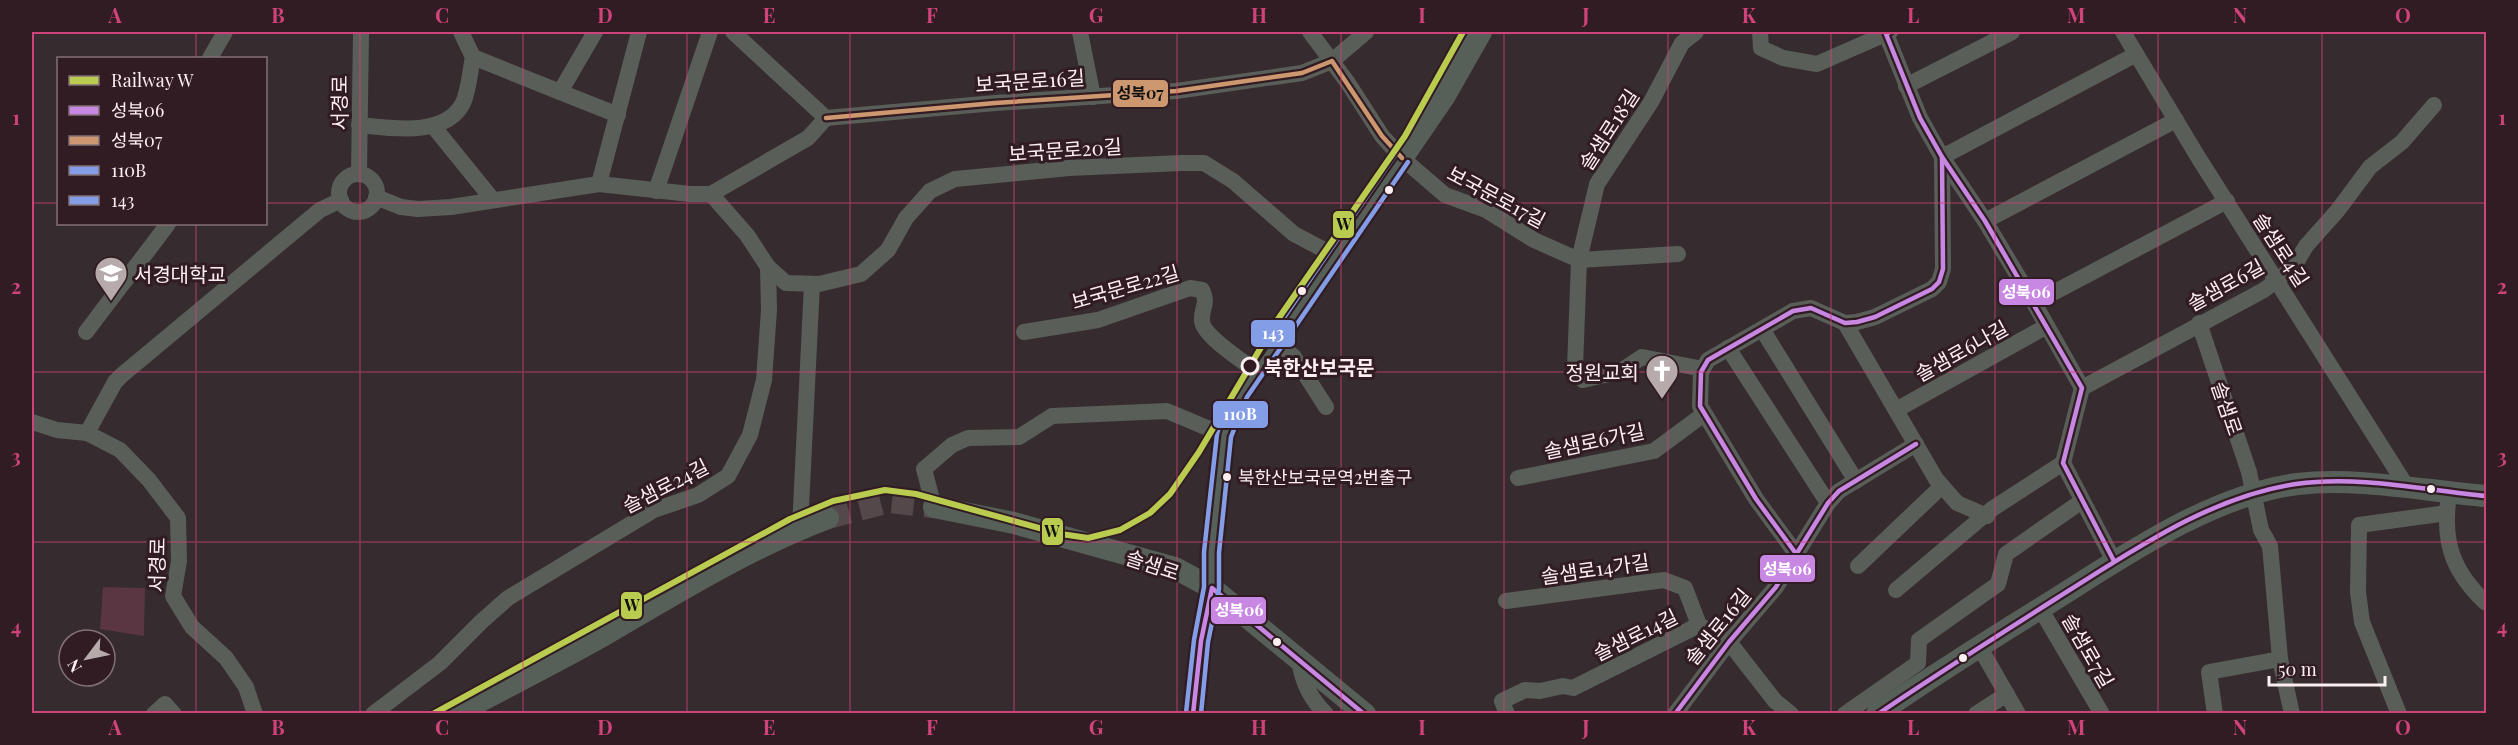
<svg xmlns="http://www.w3.org/2000/svg" width="2518" height="745" font-family="'Playfair Display','Noto Sans KR',serif">
  <style>
    .green { fill: #5a3542 }
    .lines { fill: none; stroke-linecap: round; stroke-linejoin: round }
    .secondary-tunnel { stroke: #54484b; stroke-width: 22; stroke-dasharray: 22 11; stroke-linecap: butt }
    .street { stroke: #595e59; stroke-width: 16 }
    .secondary { stroke: #576058; stroke-width: 22 }
    .bus-1-casing { stroke: #311c23; stroke-width: 9 }
    .bus-2-casing { stroke: #311c23; stroke-width: 9 }
    .bus-3-casing { stroke: #311c23; stroke-width: 9 }
    .bus-4-casing { stroke: #311c23; stroke-width: 9 }
    .bus-1 { stroke: #c787e3; stroke-width: 4.5 }
    .bus-2 { stroke: #cd976f; stroke-width: 4.5 }
    .bus-3 { stroke: #839de6; stroke-width: 4.5 }
    .bus-4 { stroke: #839de6; stroke-width: 4.5 }
    .rail-1-casing { stroke: #311c23; stroke-width: 10 }
    .rail-1 { stroke: #bacc50; stroke-width: 6 }
    .grid { fill: none; stroke: #ce4379; stroke-width: 1.5; stroke-opacity: 0.55 }
    .bus-dot { fill: #fdeef2; stroke: #311c23; stroke-width: 2 }
    .stop-dot { fill: #311c23; stroke: #fdeef2; stroke-width: 3 }
    .labels { text-anchor: middle; dominant-baseline: central; stroke-width: 6; stroke-linejoin: round; paint-order: stroke }
    .bus-label { font-size: 18px; fill: #fdeef2; stroke: #311c23; text-anchor: start }
    .street-label { font-size: 20px; fill: #fdeef2; stroke: #311c23 }
    .poi-label { font-size: 20px; fill: #fdeef2; stroke: #311c23; text-anchor: start }
    .stop-label { font-size: 20px; font-weight: bold; fill: #fdeef2; stroke: #311c23; text-anchor: start }
    .line-badge { stroke: #311c23; stroke-width: 2 }
    .badge-label { font-size: 16px; text-anchor: middle; font-weight: bold; fill: #fff }
    .pale-badge-label { font-size: 16px; text-anchor: middle; font-weight: bold; fill: #111 }
    .neatline { fill: none; stroke: #ce4379; stroke-width: 2 }
    .grid-label { font-size: 20px; text-anchor: middle; font-weight: bold; fill: #ce4379 }
  </style>
  <rect width="100%" height="100%" fill="#362b2e"/>
  <!-- green -->
  <path class="green" d="M103 587 145 588 144 636 100 629Z"/>
  <g class="lines">
    <!-- secondary-tunnel -->
    <path class="secondary-tunnel" d="M828 518 889 502 934 507"/>
    <!-- street -->
    <g class="street">
      <path d="M461 32 473 57 560 92 595 32"/>
      <path d="M733 32 826 118 995 103 1176 91 1302 73 1332 61 1366 32"/>
      <path d="M1080 32 1093 97"/>
      <path d="M1310 32 1348 83 1382 136 1402 158 1445 195 1486 210 1534 240 1579 260 1678 254"/>
      <path d="M1696 32 1682 43 1651 102 1597 184 1579 260 1575 368 1583 380 1621 371 1642 357 1703 369"/>
      <path d="M1760 32 1761 48 1783 58 1817 64 1890 32"/>
      <path d="M2123 32 2198 157 2407 487"/>
      <path d="M1886 34 1920 118 1942 157 1985 221 2034 303 2082 388 2063 463 2114 561"/>
      <path d="M210 58 225 32"/>
      <path d="M1906 86 2012 32"/>
      <path d="M560 92 618 115"/>
      <path d="M359 125C390 128 445 138 463 103 469 90 470 71 473 57"/>
      <path d="M433 126 493 200"/>
      <path d="M359 174 361 32"/>
      <circle cx="358" cy="193" r="19"/>
      <path d="M599 184 639 32"/>
      <path d="M656 191 710 32"/>
      <path d="M376 197 401 207 418 209 451 207 599 184 690 194H711L808 138 826 118"/>
      <path d="M1985 221 2176 120"/>
      <path d="M768 267 786 283 819 284 861 274 888 250 906 218 930 191 955 179 1069 168 1182 163H1204L1233 181 1294 234 1334 255"/>
      <path d="M2034 303 2227 201"/>
      <path d="M1845 323 1936 479 1957 503 1987 516"/>
      <path d="M2199 323 2249 472 2261 530 2270 546 2280 659 2292 714"/>
      <path d="M1762 329 1856 481"/>
      <path d="M86 332 168 224"/>
      <path d="M1024 332 1098 320 1190 288 1202 290C1209 305 1201 307 1202 321 1203 336 1244 362 1256 371"/>
      <path d="M1276 342 1294 357 1326 407"/>
      <path d="M1728 348 1828 503"/>
      <path d="M2082 388 2264 290 2293 268 2306 246 2338 210 2370 167 2402 142 2434 105"/>
      <path d="M1896 410 2047 326"/>
      <path d="M32 422 57 430 87 433"/>
      <path d="M1518 478 1654 451 1704 414"/>
      <path d="M2448 503C2443 546 2455 574 2486 603"/>
      <path d="M934 507 924 469 952 445 968 438 1019 437 1052 416 1167 411 1224 435"/>
      <path d="M800 528 812 284"/>
      <path d="M1797 555 1756 499 1700 406 1701 372 1708 360 1793 311 1811 308 1845 323 1857 322 1875 317 1932 289 1939 282 1943 269 1942 157 2131 57"/>
      <path d="M1858 566 1942 486"/>
      <path d="M1896 590 1992 509 2063 463"/>
      <path d="M1506 601 1664 580 1685 588 1699 625"/>
      <path d="M2040 608 2102 714"/>
      <path d="M1699 625 1729 642 1775 701 1791 714"/>
      <path d="M1979 646 2018 714"/>
      <path d="M1299 660C1302 681 1310 699 1326 714"/>
      <path d="M154 714 165 704 174 714"/>
      <path d="M255 714 246 687 226 658 192 627 173 596 179 561 178 518 149 480 120 450 87 433 115 382 122 375 320 210 341 200"/>
      <path d="M373 714 440 663 482 621 508 598 654 510 698 495 728 476 750 435 764 380 769 310 768 267 747 235 711 194"/>
      <path d="M1507 714 1502 701 1525 690 1540 691 1563 686 1573 688 1699 625"/>
      <path d="M1675 714 1729 642 1776 587 1828 503 1839 491 1916 444"/>
      <path d="M1845 714 1918 663 1919 640 1998 584 2006 554 2082 501"/>
      <path d="M1976 714 2007 694"/>
      <path d="M2215 714 2209 672 2280 659"/>
      <path d="M2399 714 2362 622 2358 592 2359 525 2447 513"/>
    </g>
    <!-- secondary -->
    <g class="secondary">
      <path d="M934 507 1014 523 1175 568 1212 588 1365 714"/>
      <path d="M456 714C506 687 557 662 606 634 678 592 749 548 828 518"/>
      <path d="M1193 714 1201 641 1212 588 1211 553 1224 435 1231 413 1241 393 1444 97 1481 32"/>
      <path d="M1877 714C1931 677 1986 642 2041 608 2117 561 2207 496 2297 484 2360 477 2424 491 2486 496"/>
    </g>
    <!-- bus-1 casing -->
    <g class="bus-1-casing">
      <g id="bus-1">
        <path d="M1890 32 1886 34 1920 118 1942 157 1985 221 2082 388 2063 463 2114 561"/>
        <path d="M1797 555 1756 499 1700 406 1701 372 1708 360 1793 311 1811 308 1845 323 1857 322 1875 317 1932 289 1939 282 1943 269 1942 157"/>
        <path d="M1193 714 1201 641 1212 588 1364 714"/>
        <path d="M1675 714 1729 642 1776 587 1828 503 1839 491 1916 444"/>
        <path d="M1878 714C1937 674 1997 636 2057 598 2131 552 2208 497 2296 484 2359 475 2424 490 2486 496"/>
      </g>
    </g>
    <!-- bus-2 casing -->
    <g class="bus-2-casing">
      <path id="bus-2" d="M826 118 995 103 1176 91 1302 73 1332 61 1382 136 1402 158"/>
    </g>
    <!-- bus-3 casing -->
    <g class="bus-3-casing">
      <path id="bus-3" d="M1201 714 1208 642 1219 589V553L1231 437 1247 397 1408 162"/>
    </g>
    <!-- bus-4 casing -->
    <g class="bus-4-casing">
      <path id="bus-4" d="M1186 713 1194 640 1204 587V552L1217 434 1224 410 1235 389 1396 154"/>
    </g>
    <!-- bus-1 -->
    <use href="#bus-1" class="bus-1"/>
    <!-- bus-2 -->
    <use href="#bus-2" class="bus-2"/>
    <!-- bus-3 -->
    <use href="#bus-3" class="bus-3"/>
    <!-- bus-4 -->
    <use href="#bus-4" class="bus-4"/>
    <!-- rail-1 casing -->
    <g class="rail-1-casing">
      <path id="rail-1" d="M433 714 790 519 833 501 885 490 916 494 1061 534 1088 538 1120 530 1150 513 1170 494 1199 452 1276 322 1405 136 1463 32"/>
    </g>
    <!-- rail-1 -->
    <use href="#rail-1" class="rail-1"/>
  </g>
  <!-- grid -->
  <path class="grid" d="M196 32V58M360 32V714M523 32V714M687 32V714M850 32V714M1014 32V714M1177 32V714M1341 32V714M1504 32V714M1668 32V714M1831 32V714M1995 32V714M2158 32V714M2322 32V714M32 203H58M266 203H2486M196 224V714M32 372H2486M32 542H2486"/>
  <!-- icons -->
  <defs>
    <g id="university-pin" transform="scale(1.725)"><path d="M0 17L-7.5 6A9.5 9.5 0 1 1 7.5 6Z" fill="#b7aaad" stroke="#311c23"/><path d="M0-5L7-2L0 1L-7-2ZM-4 1L0 2.5L4 1V4Q0 6-4 4Z" fill="#fff"/></g>
    <g id="church-pin" transform="scale(1.725)"><path d="M0 17L-7.5 6A9.5 9.5 0 1 1 7.5 6Z" fill="#b7aaad" stroke="#311c23"/><path d="M-1.2-6h2.4v3.5h3.3v2.4h-3.3V6h-2.4V-.1h-3.3v-2.4h3.3Z" fill="#fff"/></g>
  </defs>
  <g fill-rule="evenodd">
    <use href="#university-pin" x="111" y="273"/>
    <use href="#church-pin" x="1662" y="371"/>
  </g>
  <!-- markers -->
  <g class="bus-dot">
    <circle cx="1389" cy="190" r="5"/>
    <circle cx="1302" cy="291" r="5"/>
    <circle cx="1227" cy="477" r="5"/>
    <circle cx="2431" cy="489" r="5"/>
    <circle cx="1277" cy="642" r="5"/>
    <circle cx="1963" cy="658" r="5"/>
  </g>
  <circle class="stop-dot" cx="1250" cy="366" r="8"/>
  <g class="labels">
    <!-- bus labels -->
    <g class="bus-label">
      <text x="1238" y="477">북한산보국문역2번출구</text>
    </g>
    <!-- street labels -->
    <g class="street-label">
      <text transform="translate(1030 80) rotate(-4)">보국문로16길</text>
      <text transform="translate(338 103) rotate(-90)">서경로</text>
      <text transform="translate(1608 129) rotate(-57)">솔샘로18길</text>
      <text transform="translate(1065 149) rotate(-4)">보국문로20길</text>
      <text transform="translate(1497 196) rotate(28)">보국문로17길</text>
      <text transform="translate(2282 249) rotate(57)">솔샘로4길</text>
      <text transform="translate(2225 284) rotate(-29)">솔샘로6길</text>
      <text transform="translate(1125 286) rotate(-16)">보국문로22길</text>
      <text transform="translate(1961 350) rotate(-29)">솔샘로6나길</text>
      <text transform="translate(2228 408) rotate(71)">솔샘로</text>
      <text transform="translate(1594 440) rotate(-12)">솔샘로6가길</text>
      <text transform="translate(665 485) rotate(-27)">솔샘로24길</text>
      <text transform="translate(1153 564) rotate(18)">솔샘로</text>
      <text transform="translate(156 565) rotate(-89)">서경로</text>
      <text transform="translate(1595 568) rotate(-8)">솔샘로14가길</text>
      <text transform="translate(1717 626) rotate(-51)">솔샘로16길</text>
      <text transform="translate(1635 634) rotate(-26)">솔샘로14길</text>
      <text transform="translate(2089 650) rotate(60)">솔샘로7길</text>
    </g>
    <!-- poi labels -->
    <g class="poi-label">
      <text x="134" y="273">서경대학교</text>
      <text x="1639" y="371" text-anchor="end">정원교회</text>
    </g>
    <!-- stop labels -->
    <g class="stop-label">
      <text x="1264" y="366">북한산보국문</text>
    </g>
  </g>
  <g class="line-badge">
    <rect x="1112" y="79" width="57" height="29" rx="6" fill="#cd976f"/>
    <rect x="1332" y="210" width="23" height="29" rx="6" fill="#bacc50"/>
    <rect x="1998" y="278" width="57" height="28" rx="6" fill="#c787e3"/>
    <rect x="1250" y="319" width="46" height="29" rx="6" fill="#839de6"/>
    <rect x="1212" y="400" width="57" height="29" rx="6" fill="#839de6"/>
    <rect x="1041" y="517" width="23" height="29" rx="6" fill="#bacc50"/>
    <rect x="1759" y="554" width="57" height="29" rx="6" fill="#c787e3"/>
    <rect x="620" y="591" width="23" height="29" rx="6" fill="#bacc50"/>
    <rect x="1210" y="596" width="57" height="29" rx="6" fill="#c787e3"/>
  </g>
  <g class="badge-label">
    <text x="2026" y="298">성북06</text>
    <text x="1273" y="339">143</text>
    <text x="1240" y="420">110B</text>
    <text x="1787" y="575">성북06</text>
    <text x="1239" y="616">성북06</text>
  </g>
  <g class="pale-badge-label">
    <text x="1140" y="99">성북07</text>
    <text x="1344" y="230">W</text>
    <text x="1052" y="537">W</text>
    <text x="632" y="611">W</text>
  </g>
  <!-- border -->
  <rect width="2518" height="745" fill="none" stroke="#311c23" stroke-width="66"/>
  <!-- legend -->
  <rect x="57" y="57" width="210" height="168" fill="#311c23" stroke="#837076" stroke-width="1.5"/>
  <rect x="69" y="76" width="30" height="9" fill="#bacc50" stroke="#837076" stroke-width="1.5"/>
  <text x="111" y="87" font-size="18" fill="#fdeef2">Railway W</text>
  <rect x="69" y="106" width="30" height="9" fill="#c787e3" stroke="#837076" stroke-width="1.5"/>
  <text x="111" y="117" font-size="18" fill="#fdeef2">성북06</text>
  <rect x="69" y="136" width="30" height="9" fill="#cd976f" stroke="#837076" stroke-width="1.5"/>
  <text x="111" y="147" font-size="18" fill="#fdeef2">성북07</text>
  <rect x="69" y="166" width="30" height="9" fill="#839de6" stroke="#837076" stroke-width="1.5"/>
  <text x="111" y="177" font-size="18" fill="#fdeef2">110B</text>
  <rect x="69" y="196" width="30" height="9" fill="#839de6" stroke="#837076" stroke-width="1.5"/>
  <text x="111" y="207" font-size="18" fill="#fdeef2">143</text>
  <!-- north arrow -->
  <g transform="translate(87 658) rotate(238)"><circle r="28" fill="#311c23" stroke="#837076" stroke-width="1.5"/>
  <path d="M0-4.5L10 22L0 15L-10 22Z" fill="#b7aaad"/>
  <text y="-9" font-size="16" font-weight="bold" text-anchor="middle" fill="#fdeef2">N</text>
  </g>
  <!-- scale -->
  <path d="M2269 676v9h116v-9" fill="none" stroke="#fdeef2" stroke-width="3"/>
  <text x="2278" y="676" font-size="18" fill="#fdeef2" stroke="#311c23" stroke-width="4.5" paint-order="stroke">50 m</text>
  <rect x="33" y="33" width="2452" height="679" class="neatline"/>
  <g class="grid-label">
    <text x="115" y="23">A</text>
    <text x="278" y="23">B</text>
    <text x="442" y="23">C</text>
    <text x="605" y="23">D</text>
    <text x="769" y="23">E</text>
    <text x="932" y="23">F</text>
    <text x="1096" y="23">G</text>
    <text x="1259" y="23">H</text>
    <text x="1422" y="23">I</text>
    <text x="1586" y="23">J</text>
    <text x="1749" y="23">K</text>
    <text x="1913" y="23">L</text>
    <text x="2076" y="23">M</text>
    <text x="2240" y="23">N</text>
    <text x="2403" y="23">O</text>
    <text x="16" y="125">1</text>
    <text x="2502" y="125">1</text>
    <text x="16" y="294">2</text>
    <text x="2502" y="294">2</text>
    <text x="16" y="464">3</text>
    <text x="2502" y="464">3</text>
    <text x="16" y="634">4</text>
    <text x="2502" y="634">4</text>
    <text x="115" y="735">A</text>
    <text x="278" y="735">B</text>
    <text x="442" y="735">C</text>
    <text x="605" y="735">D</text>
    <text x="769" y="735">E</text>
    <text x="932" y="735">F</text>
    <text x="1096" y="735">G</text>
    <text x="1259" y="735">H</text>
    <text x="1422" y="735">I</text>
    <text x="1586" y="735">J</text>
    <text x="1749" y="735">K</text>
    <text x="1913" y="735">L</text>
    <text x="2076" y="735">M</text>
    <text x="2240" y="735">N</text>
    <text x="2403" y="735">O</text>
  </g>
</svg>
